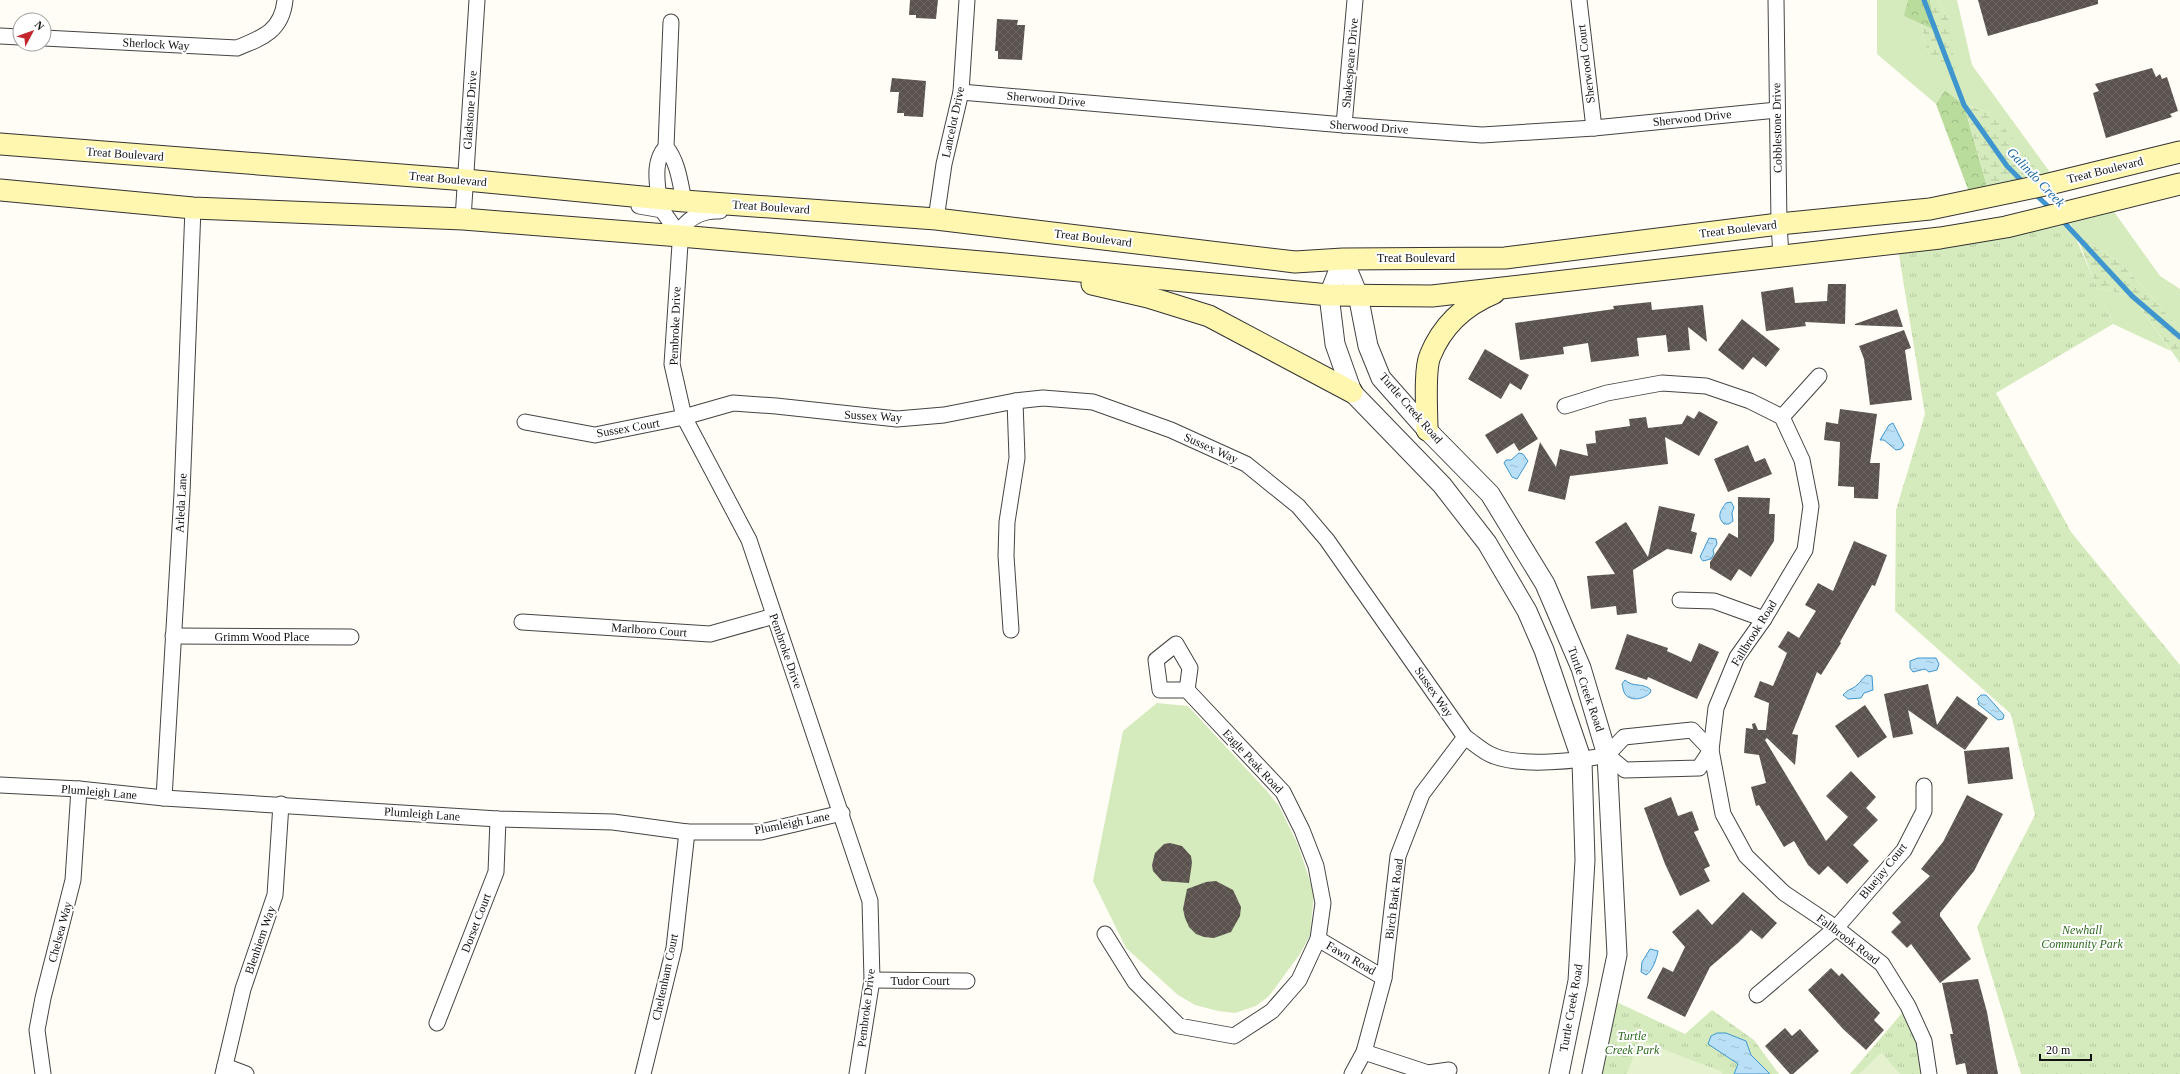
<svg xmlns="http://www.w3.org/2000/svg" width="2180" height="1074" font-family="'Times New Roman',serif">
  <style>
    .grass { fill: #d5ebbd }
    .forest { fill: url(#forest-crowns) }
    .wetland { fill: url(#wetland-marsh) }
    .park { fill: url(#park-tufts) }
    .pitch { fill: #e6f2cf }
    .water { fill: url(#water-ripples); stroke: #3f96cf }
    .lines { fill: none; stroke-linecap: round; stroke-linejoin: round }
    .stream { stroke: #3f96cf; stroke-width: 5 }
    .building { fill: url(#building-cross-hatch) }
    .minor-casing { stroke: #444; stroke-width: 17 }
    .tertiary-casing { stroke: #444; stroke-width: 21 }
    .secondary-casing { stroke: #333; stroke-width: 23 }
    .minor { stroke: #fff; stroke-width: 15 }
    .tertiary { stroke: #fff; stroke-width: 19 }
    .secondary { stroke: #fff6b0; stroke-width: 21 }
    .labels { text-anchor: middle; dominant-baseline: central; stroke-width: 4; stroke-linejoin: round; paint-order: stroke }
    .street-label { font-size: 12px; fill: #111; stroke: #fff }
    .park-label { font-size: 12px; font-style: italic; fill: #2f6b1f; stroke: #fff }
    .water-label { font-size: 13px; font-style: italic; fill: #1768a6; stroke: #fff }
  </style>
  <defs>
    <pattern id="forest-crowns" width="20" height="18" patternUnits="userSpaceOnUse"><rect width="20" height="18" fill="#b9dc9c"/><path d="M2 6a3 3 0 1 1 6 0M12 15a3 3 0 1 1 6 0" fill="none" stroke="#9ebc85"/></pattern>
    <pattern id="wetland-marsh" width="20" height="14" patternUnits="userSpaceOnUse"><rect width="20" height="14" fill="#d5ebbd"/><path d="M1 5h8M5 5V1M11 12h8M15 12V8" fill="none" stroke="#b6c8a1"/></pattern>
    <pattern id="park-tufts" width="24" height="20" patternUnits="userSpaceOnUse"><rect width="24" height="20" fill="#d5ebbd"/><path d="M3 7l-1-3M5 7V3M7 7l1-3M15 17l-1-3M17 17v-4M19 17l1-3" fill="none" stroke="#b6c8a1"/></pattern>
    <pattern id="water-ripples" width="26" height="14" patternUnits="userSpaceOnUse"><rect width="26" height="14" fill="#b9e0f7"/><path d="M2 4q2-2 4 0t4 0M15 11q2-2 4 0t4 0" fill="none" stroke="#9ebfd3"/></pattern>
    <pattern id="building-cross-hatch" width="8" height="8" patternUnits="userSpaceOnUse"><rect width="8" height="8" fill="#5a524d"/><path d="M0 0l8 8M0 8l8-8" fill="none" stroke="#6d6662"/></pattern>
  </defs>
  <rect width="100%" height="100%" fill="#fffdf5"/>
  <!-- grass -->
  <g class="grass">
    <path d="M1877 0H1908L1905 16 1921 24 1927 51 1950 21 1937 0H1957L1972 65 2057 182 2045 185 1992 113 1964 105 1945 90 1936 104 1877 54Z"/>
    <path d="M2107 202 2160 276 2180 289V329L2121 263 2076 234 2065 213Z"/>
    <path d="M2097 288 2132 296 2171 351 2113 324Z"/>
    <path d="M1157 703 1188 706 1266 790 1279 806 1298 845 1314 893 1310 935 1300 954 1269 996 1256 1006 1235 1013 1218 1011 1195 1005 1178 995 1126 948 1093 881 1123 731Z"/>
  </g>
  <!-- forest -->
  <g class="forest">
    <path d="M1908 0H1930L1936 31 1904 16Z"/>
    <path d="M1945 90 1964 105 1990 197 1972 200 1936 104Z"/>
  </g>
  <!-- wetland -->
  <g class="wetland">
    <path d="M1930 0H1937L1950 21 1956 83 1927 51 1921 24 1935 30Z"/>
    <path d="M1964 105 1992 113 2041 174 2045 185 1990 197Z"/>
    <path d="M2076 234 2121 263 2180 329V363L2132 296 2097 288Z"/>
  </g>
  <!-- park -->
  <g class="park">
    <path d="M2065 213 2113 324 1996 393 2071 532 2180 665V1074H2021L1977 927 2035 815 2011 714 1895 611 1896 510 1925 414 1897 243Z"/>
    <path d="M1608 998 1685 1034 1712 1010 1754 1040 1779 1074H1593Z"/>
    <path d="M1908 1006 1929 1074H1850Z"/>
  </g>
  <!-- pitch -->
  <g class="pitch">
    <path d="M1639 1040 1723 1072 1722 1074H1627Z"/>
    <path d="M1881 1052 1900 1074H1859L1881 1053Z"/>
  </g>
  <!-- water -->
  <g class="water">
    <path d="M1893 423 1904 445 1901 449 1896 450 1884 440H1880L1889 425Z"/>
    <path d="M1519 453 1523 454 1528 461 1517 479 1512 477 1504 463 1506 460H1511Z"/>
    <path d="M1731 502 1734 507 1732 513 1733 521 1729 524H1724C1716 516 1721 510 1726 503Z"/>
    <path d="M1709 538 1716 539 1717 544 1713 550 1714 554 1711 559 1703 561 1700 557Z"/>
    <path d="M1918 658H1936L1939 664 1937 670 1929 672 1925 669 1913 672 1910 668V661Z"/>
    <path d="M1867 675 1872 676 1873 690 1864 693 1861 698 1848 699 1843 695C1848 689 1853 689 1857 685 1861 682 1862 678 1867 675Z"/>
    <path d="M1625 680C1633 688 1643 682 1651 690L1650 693C1644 699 1631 702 1625 694 1623 691 1623 687 1622 684Z"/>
    <path d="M1981 695H1986L2004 715 2003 719 1998 720 1978 704 1979 702 1977 699Z"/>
    <path d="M1650 949 1658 951C1657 958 1652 972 1646 975L1641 972 1642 962Z"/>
    <path d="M1717 1033H1726L1746 1041 1751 1055 1770 1074H1734L1738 1064 1708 1044 1711 1036Z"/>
  </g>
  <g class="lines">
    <!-- stream -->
    <g class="stream">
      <path d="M1924 0 1964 105 2007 166 2024 183"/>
      <path d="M2034 193 2052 210"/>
      <path d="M2061 219 2132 296 2180 337"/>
    </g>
  </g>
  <!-- building -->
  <g class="building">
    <path d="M910 0H938L936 19 916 18V15H909Z"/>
    <path d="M1978 0H2098V4L1988 36Z"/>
    <path d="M997 19 1018 20 1017 25H1025L1022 60 998 59V51H995Z"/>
    <path d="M2152 68 2156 77 2160 74 2162 79 2167 77 2178 111 2170 114 2172 117 2106 138 2093 93 2099 91 2095 84Z"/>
    <path d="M892 78 926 81 923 117 904 116V113H897L899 92H890Z"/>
    <path d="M1828 284H1846L1845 324 1805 322 1806 326 1766 331 1761 292 1793 287 1795 303 1827 301Z"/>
    <path d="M1651 302 1652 310 1703 305 1707 342 1688 327 1690 350 1668 352 1666 335 1637 338 1639 356 1591 362 1588 343 1563 347 1564 354 1520 360 1515 323 1614 309 1613 306Z"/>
    <path d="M1897 309 1903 327 1855 325V324Z"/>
    <path d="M1742 319 1780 349 1766 367 1753 357 1743 370 1718 350Z"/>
    <path d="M1904 330 1911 348 1905 350 1912 400 1870 405 1864 359 1859 346Z"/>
    <path d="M1485 349 1529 375 1521 390 1510 383 1501 399 1468 379Z"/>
    <path d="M1840 409 1877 414 1870 463H1880L1878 499 1854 498V487L1838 486 1840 442 1824 440 1826 422 1838 424Z"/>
    <path d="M1699 411 1718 422 1699 456 1665 437 1668 464 1570 476 1565 500 1528 491 1540 442 1556 467 1560 449 1588 456 1586 444 1596 443 1595 431 1630 426 1629 419 1646 417 1648 428 1682 424 1687 415 1694 419Z"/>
    <path d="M1522 413 1538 439 1519 451 1514 443 1497 454 1485 435Z"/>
    <path d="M1748 445 1755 462 1765 458 1772 474 1728 492 1714 459Z"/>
    <path d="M1738 497 1770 498 1769 514H1775L1774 541 1751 577 1739 569 1731 581 1710 568V562L1729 533 1738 538Z"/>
    <path d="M1659 506 1695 514 1691 531 1697 533 1692 554 1667 549 1633 570 1637 613 1617 615 1616 606 1591 609 1587 576 1615 574 1595 542 1626 522 1648 557Z"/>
    <path d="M1854 541 1887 555 1875 586 1872 585 1840 642 1841 643 1821 675 1817 672 1792 734 1798 735 1795 765 1767 738 1765 740 1826 841 1848 817 1826 796 1851 771 1876 797 1866 808 1878 820 1853 845 1869 861 1847 884 1828 866 1819 875 1808 865 1794 841 1784 847 1759 805 1756 806 1751 787 1766 783 1759 755 1744 753 1746 728 1753 729 1752 724 1755 723 1758 730H1766L1769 703 1754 697 1760 681 1773 686 1787 653 1778 647 1788 631 1799 638 1816 611 1805 605 1818 583 1833 591Z"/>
    <path d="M1627 634 1668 648 1667 651 1691 662 1699 643 1719 652 1697 699 1648 677 1647 680 1615 669Z"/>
    <path d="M1928 684 1937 725 1957 696 1988 718 1965 750 1908 710 1913 734 1893 738 1884 694Z"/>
    <path d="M1865 705 1887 737 1858 758 1835 726Z"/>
    <path d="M2009 747 2013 779 1968 784 1964 751Z"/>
    <path d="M1967 795 2003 814 1974 871 1940 913V916L1971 959 1940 983 1911 944 1907 948 1891 932 1901 922 1892 913 1930 876 1921 869 1943 842Z"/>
    <path d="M1671 797 1678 816 1692 811 1699 830 1694 832 1710 866 1704 869 1710 881 1680 896 1665 864 1644 808Z"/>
    <path d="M1170 843 1182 846 1191 856 1192 863 1189 883 1162 881 1153 871 1152 865 1155 853 1164 844Z"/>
    <path d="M1216 881 1233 890 1241 907 1240 916 1231 932 1214 938 1204 937 1196 934 1189 927 1185 918 1183 909 1187 889 1206 882Z"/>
    <path d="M1743 892 1777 923 1762 939 1751 930 1738 943 1710 967 1685 1017 1647 998 1663 967 1673 972 1685 947 1672 932 1698 909 1712 925Z"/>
    <path d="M1831 968 1839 976 1842 973 1880 1013 1874 1020 1884 1030 1866 1050 1843 1029 1808 990Z"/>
    <path d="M1978 979 1987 1012 1998 1074H1967L1965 1063 1956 1065 1950 1034H1953L1942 983Z"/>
    <path d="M1785 1028 1792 1036 1800 1029 1819 1051 1793 1074H1790L1765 1046Z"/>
  </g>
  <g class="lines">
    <!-- minor casing -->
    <g class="minor-casing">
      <g id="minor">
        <path d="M1579 0 1594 128"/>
        <path d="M1776 0 1779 224 1781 256"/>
        <path d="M671 22 666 147C678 162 680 182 684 201"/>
        <path d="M0 36 20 37"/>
        <path d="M44 38 237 48C262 38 282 31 285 0"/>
        <path d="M961 92 1344 125 1482 135 1594 128 1777 110"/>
        <path d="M1344 125 1355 0"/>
        <path d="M659 199C657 181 653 161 666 147"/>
        <path d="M639 206 662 210 680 236"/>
        <path d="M720 211C703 210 691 216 681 229L672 364 684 417 749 540 870 901 872 980 857 1074"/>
        <path d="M463 219 477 0"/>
        <path d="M936 219 944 164 961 92 967 0"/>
        <path d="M1565 406 1607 393 1662 383 1706 386 1750 401 1782 417 1802 460 1811 506 1805 550 1764 619 1737 657 1716 708 1711 750 1723 814 1746 856 1784 893 1836 928 1882 964 1908 1006 1924 1041 1929 1074"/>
        <path d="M1782 417 1819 376"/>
        <path d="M525 422 595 435 684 417 733 403 776 406 897 419 944 415 1015 401 1043 398 1093 402 1171 430 1246 464 1298 506 1327 540 1465 737C1474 743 1484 753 1494 756 1521 767 1579 761 1607 755"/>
        <path d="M1680 600 1714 601 1764 619"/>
        <path d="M522 622 710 634 774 616"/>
        <path d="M1011 630 1006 556 1007 522 1017 458 1015 401"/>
        <path d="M173 636 351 637"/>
        <path d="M1692 730 1711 750 1699 768 1625 770 1607 755 1624 737Z"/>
        <path d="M0 785 79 789 164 798 498 819 613 822 687 832H761L842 813"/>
        <path d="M164 798 182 493 193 208"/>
        <path d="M1105 934 1135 982 1179 1026 1234 1036 1272 1011 1299 980 1318 939 1323 903 1316 866 1302 830 1283 792 1187 690H1160L1156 660 1176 644 1190 668 1187 690"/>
        <path d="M1318 939 1384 978"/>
        <path d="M872 980 967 981"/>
        <path d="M1757 995 1836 928 1904 850 1924 811V786"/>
        <path d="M437 1023 496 872 498 819"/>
        <path d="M1364 1052 1428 1073 1449 1070"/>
        <path d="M225 1066 246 1074"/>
        <path d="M43 1074 37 1030 43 998 73 880 79 789"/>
        <path d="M223 1074 243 989 275 895 281 804"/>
        <path d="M643 1074 674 948 687 832"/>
        <path d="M1352 1074 1364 1052 1384 978 1398 856 1422 794 1465 737"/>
      </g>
    </g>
    <!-- tertiary casing -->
    <g class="tertiary-casing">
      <g id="tertiary">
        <path d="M1343 259 1329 295 1335 344 1352 392 1442 485 1487 543 1527 611 1544 650 1582 761 1585 860 1578 981 1559 1074"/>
        <path d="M1343 259 1358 295 1368 346 1381 378 1427 430 1490 494 1545 584 1581 668 1607 755 1617 955 1592 1074"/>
      </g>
    </g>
    <!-- secondary casing -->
    <g class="secondary-casing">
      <g id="secondary">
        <path d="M0 144 466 180 684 201 936 219 1295 262 1343 259 1505 258 1779 224 1930 209 2045 185 2180 152"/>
        <path d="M0 190 193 208 463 219 680 236 1005 264 1329 295 1432 296 1940 238 2006 227 2180 184"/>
        <path d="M1092 284 1148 297 1209 316 1352 392"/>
        <path d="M1427 430C1427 413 1424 370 1430 356 1442 326 1465 305 1494 293"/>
      </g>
    </g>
    <!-- minor -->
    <use href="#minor" class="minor"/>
    <!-- tertiary -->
    <use href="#tertiary" class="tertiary"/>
    <!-- secondary -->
    <use href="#secondary" class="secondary"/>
  </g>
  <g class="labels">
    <!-- street labels -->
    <g class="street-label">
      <text transform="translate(156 44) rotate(3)">Sherlock Way</text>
      <text transform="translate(1350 63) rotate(-85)">Shakespeare Drive</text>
      <text transform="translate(1586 64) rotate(-97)">Sherwood Court</text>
      <text transform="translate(1046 99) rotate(5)">Sherwood Drive</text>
      <text transform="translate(470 110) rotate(-86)">Gladstone Drive</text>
      <text transform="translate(1692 118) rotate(-6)">Sherwood Drive</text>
      <text transform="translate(953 122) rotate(-78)">Lancelot Drive</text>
      <text transform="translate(1369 127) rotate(4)">Sherwood Drive</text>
      <text transform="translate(1777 128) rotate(-91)">Cobblestone Drive</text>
      <text transform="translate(125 154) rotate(4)">Treat Boulevard</text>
      <text transform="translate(2105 170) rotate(-14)">Treat Boulevard</text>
      <text transform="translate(448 179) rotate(5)">Treat Boulevard</text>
      <text transform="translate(771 207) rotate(4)">Treat Boulevard</text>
      <text transform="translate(1738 229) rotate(-7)">Treat Boulevard</text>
      <text transform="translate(1093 238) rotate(7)">Treat Boulevard</text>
      <text x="1416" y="258">Treat Boulevard</text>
      <text transform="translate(675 326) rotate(-88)">Pembroke Drive</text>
      <text transform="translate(1411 408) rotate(49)">Turtle Creek Road</text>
      <text transform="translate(873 416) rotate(3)">Sussex Way</text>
      <text transform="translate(628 428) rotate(-10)">Sussex Court</text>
      <text transform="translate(1211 448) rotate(24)">Sussex Way</text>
      <text transform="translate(181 503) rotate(-87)">Arleda Lane</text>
      <text transform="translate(649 630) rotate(4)">Marlboro Court</text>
      <text transform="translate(1754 633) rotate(-58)">Fallbrook Road</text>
      <text x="262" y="637">Grimm Wood Place</text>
      <text transform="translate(786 651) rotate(71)">Pembroke Drive</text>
      <text transform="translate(1586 689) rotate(71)">Turtle Creek Road</text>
      <text transform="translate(1434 692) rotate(55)">Sussex Way</text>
      <text transform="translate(1253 761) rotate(47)">Eagle Peak Road</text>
      <text transform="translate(99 792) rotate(5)">Plumleigh Lane</text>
      <text transform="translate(422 814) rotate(4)">Plumleigh Lane</text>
      <text transform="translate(792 823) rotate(-11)">Plumleigh Lane</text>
      <text transform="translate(1883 871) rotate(-51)">Bluejay Court</text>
      <text transform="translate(1394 899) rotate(-83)">Birch Bark Road</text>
      <text transform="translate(476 923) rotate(-69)">Dorset Court</text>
      <text transform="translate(60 932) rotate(-75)">Chelsea Way</text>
      <text transform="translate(1848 939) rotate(37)">Fallbrook Road</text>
      <text transform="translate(260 940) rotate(-71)">Blenhiem Way</text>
      <text transform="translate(1351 958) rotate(30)">Fawn Road</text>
      <text transform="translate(665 977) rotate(-78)">Cheltenham Court</text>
      <text x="920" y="981">Tudor Court</text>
      <text transform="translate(866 1008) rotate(-83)">Pembroke Drive</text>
      <text transform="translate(1571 1008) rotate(-80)">Turtle Creek Road</text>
    </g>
    <!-- park labels -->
    <g class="park-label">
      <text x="2082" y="930">Newhall<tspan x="2082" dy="14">Community Park</tspan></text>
      <text x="1632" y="1036">Turtle<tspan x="1632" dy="14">Creek Park</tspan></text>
    </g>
    <!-- water labels -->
    <g class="water-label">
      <text transform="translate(2036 177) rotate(46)">Galindo Creek</text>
    </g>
  </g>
  <!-- north arrow -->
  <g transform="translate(32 32) rotate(49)"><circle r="19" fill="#ffffff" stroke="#a0a0a0"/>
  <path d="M0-3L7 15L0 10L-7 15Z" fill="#c4262e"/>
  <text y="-6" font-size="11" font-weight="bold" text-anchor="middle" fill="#111111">N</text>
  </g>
  <!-- scale -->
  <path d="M2040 1054v6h51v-6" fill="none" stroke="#111111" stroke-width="2"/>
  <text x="2046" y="1054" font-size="12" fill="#111111" stroke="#ffffff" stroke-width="3" paint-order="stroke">20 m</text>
</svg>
